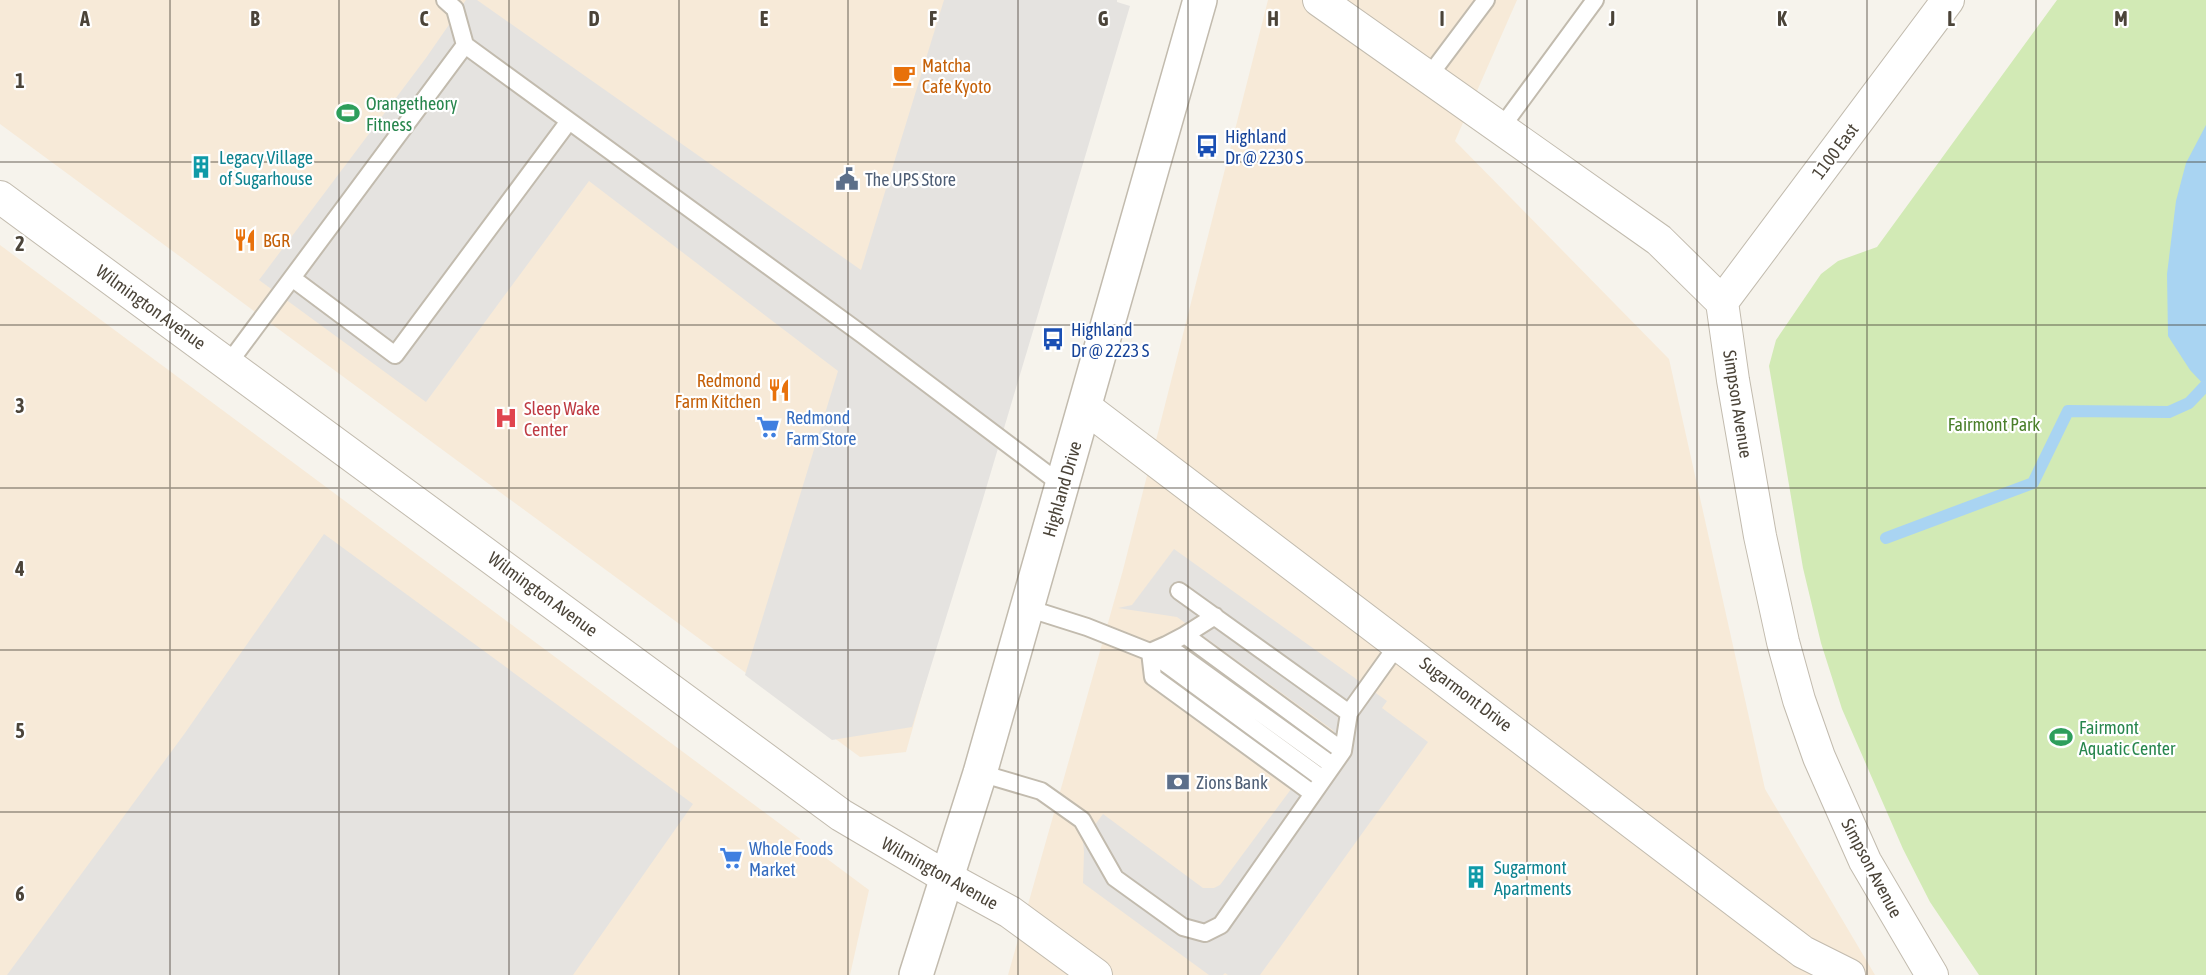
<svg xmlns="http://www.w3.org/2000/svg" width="2206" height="975" font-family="'Asap Condensed',sans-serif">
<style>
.commercial{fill:#f7ead8}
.green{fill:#d2eab5}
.parking{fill:#e5e3e0}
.water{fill:#a9d4f2}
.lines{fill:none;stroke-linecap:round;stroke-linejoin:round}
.stream{stroke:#a9d4f2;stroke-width:12}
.service-casing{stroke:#c2bbae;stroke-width:20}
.minor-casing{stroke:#c2bbae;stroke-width:34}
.tertiary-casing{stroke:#c2bbae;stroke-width:36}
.service{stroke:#fff;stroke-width:16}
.minor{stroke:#fff;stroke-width:32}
.tertiary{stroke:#fff;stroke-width:33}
.grid{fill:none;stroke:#4b4439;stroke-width:1.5;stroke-opacity:0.55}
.labels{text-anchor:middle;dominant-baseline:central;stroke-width:4.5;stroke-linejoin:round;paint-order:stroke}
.food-label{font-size:18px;fill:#c56008;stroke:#fff;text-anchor:start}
.leisure-label{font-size:18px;fill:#27864d;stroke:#fff;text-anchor:start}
.transit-label{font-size:18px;fill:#164399;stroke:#fff;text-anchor:start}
.street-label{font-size:18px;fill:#4b4439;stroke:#fff}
.culture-label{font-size:18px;fill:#0d838f;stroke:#fff;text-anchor:start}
.service-label{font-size:18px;fill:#4e5e75;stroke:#fff;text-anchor:start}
.health-label{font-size:18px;fill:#be3a42;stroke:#fff;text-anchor:start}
.shop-label{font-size:18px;fill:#366cbe;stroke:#fff;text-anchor:start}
.park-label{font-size:18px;fill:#4a7f2a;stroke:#fff}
.grid-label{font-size:20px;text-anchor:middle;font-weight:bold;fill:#4b4439;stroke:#fff;stroke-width:4.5;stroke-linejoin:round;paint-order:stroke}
</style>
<rect width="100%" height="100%" fill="#f6f3ec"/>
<!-- commercial -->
<path class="commercial" d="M0 0H1117L906 752 860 757 0 124Z
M1268 0H1517L1455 141 1669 359 1765 789 1875 975H1008L1123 570Z
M0 245 869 890 850 975H0Z"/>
<!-- green -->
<path class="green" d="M2057 0H2206V975H1979L1930 902 1903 849 1842 709 1821 643 1803 568 1769 366 1776 340 1821 274 1838 261 1877 247Z"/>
<!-- parking -->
<path class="parking" d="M466 0H477L861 270 944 0H1117V2L1130 6 982 502 912 727 832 740 745 675 838 371 589 181 426 402 259 280 426 58Z
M324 534 693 804 573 975H7L185 733Z
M1174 549 1387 701 1382 708 1428 742 1260 975H1228L1225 973 1223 975H1209L1083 883 1084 852 1083 841 1103 814 1203 888H1214L1220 885 1334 731 1177 617 1118 608 1132 605Z"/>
<!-- water -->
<path class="water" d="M2206 125V387L2190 370 2168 336 2167 274 2176 201 2186 163Z"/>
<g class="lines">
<!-- stream -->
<path class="stream" d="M1886 538 2033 483 2068 411 2169 412 2189 403 2205 386"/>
<!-- service casing -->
<g class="service-casing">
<path id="service" d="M445 0 455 9 465 45
M1429 76 1486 0
M1501 128 1595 0
M292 278 395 355 569 121
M228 364 465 45 863 335 1062 485
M1179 591 1349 713
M1027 608 1087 627 1150 652 1323 779
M1185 635 1215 616
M1166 645 1185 635 1343 751
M1150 652 1153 677 1312 793
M1150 652 1166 645 1332 765
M980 773 1041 791 1082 820 1115 878 1183 927 1205 933 1221 925 1343 751 1349 713 1399 643"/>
</g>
<!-- minor casing -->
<g class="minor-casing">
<path id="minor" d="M1319 0 1659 240 1722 302 1733 380 1760 536 1783 642 1799 700 1819 757 1865 861 1932 975
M0 197 841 815 946 877 1010 912 1096 975
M1722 302 1948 0
M1085 407 1803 952 1849 975"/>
</g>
<!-- tertiary casing -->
<g class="tertiary-casing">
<path id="tertiary" d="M916 975 980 773 1200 0"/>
</g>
<!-- service -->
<use href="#service" class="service"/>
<!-- minor -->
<use href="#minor" class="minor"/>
<!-- tertiary -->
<use href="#tertiary" class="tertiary"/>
</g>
<!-- grid -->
<path class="grid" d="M170 0V975M339 0V975M509 0V975M679 0V975M848 0V975M1018 0V975M1188 0V975M1358 0V975M1527 0V975M1697 0V975M1867 0V975M2036 0V975M0 162H2206M0 325H2206M0 488H2206M0 650H2206M0 812H2206"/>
<!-- icons -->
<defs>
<g id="cafe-bare" transform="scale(1.8)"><path d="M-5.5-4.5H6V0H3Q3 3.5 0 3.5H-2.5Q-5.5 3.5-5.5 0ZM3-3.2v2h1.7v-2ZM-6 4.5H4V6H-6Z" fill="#e8710a" stroke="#fff" stroke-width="2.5" paint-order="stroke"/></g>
<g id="stadium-bare" transform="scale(1.8)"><path d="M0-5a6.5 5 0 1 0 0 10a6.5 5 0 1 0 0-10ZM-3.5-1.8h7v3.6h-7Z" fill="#2e9e5b" stroke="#fff" stroke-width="2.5" paint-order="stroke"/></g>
<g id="bus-bare" transform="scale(1.8)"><path d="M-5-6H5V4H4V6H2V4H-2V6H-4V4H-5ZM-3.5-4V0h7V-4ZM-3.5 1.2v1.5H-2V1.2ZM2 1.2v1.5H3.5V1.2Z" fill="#1a4fb4" stroke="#fff" stroke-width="2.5" paint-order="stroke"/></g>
<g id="building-bare" transform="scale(1.8)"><path d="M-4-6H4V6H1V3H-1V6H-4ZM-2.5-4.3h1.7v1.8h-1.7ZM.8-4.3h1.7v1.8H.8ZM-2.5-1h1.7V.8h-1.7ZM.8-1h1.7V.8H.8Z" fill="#0f9aa8" stroke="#fff" stroke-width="2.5" paint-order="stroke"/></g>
<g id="civic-bare" transform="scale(1.8)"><path d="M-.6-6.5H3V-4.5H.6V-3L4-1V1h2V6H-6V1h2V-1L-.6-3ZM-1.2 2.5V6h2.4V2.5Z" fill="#5c6f8a" stroke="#fff" stroke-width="2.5" paint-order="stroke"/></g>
<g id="restaurant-bare" transform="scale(1.8)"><path d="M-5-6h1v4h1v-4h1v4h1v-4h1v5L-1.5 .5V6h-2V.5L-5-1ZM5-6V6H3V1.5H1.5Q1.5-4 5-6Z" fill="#e8710a" stroke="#fff" stroke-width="2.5" paint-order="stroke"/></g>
<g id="hospital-bare" transform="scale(1.8)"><path d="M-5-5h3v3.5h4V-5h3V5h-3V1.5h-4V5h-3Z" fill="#e0444e" stroke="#fff" stroke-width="2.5" paint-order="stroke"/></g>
<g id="supermarket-bare" transform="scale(1.8)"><path d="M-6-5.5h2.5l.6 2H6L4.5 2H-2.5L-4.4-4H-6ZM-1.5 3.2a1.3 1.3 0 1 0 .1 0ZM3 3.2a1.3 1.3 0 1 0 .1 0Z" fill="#3f7fe0" stroke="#fff" stroke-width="2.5" paint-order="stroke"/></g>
<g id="bank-bare" transform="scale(1.8)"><path d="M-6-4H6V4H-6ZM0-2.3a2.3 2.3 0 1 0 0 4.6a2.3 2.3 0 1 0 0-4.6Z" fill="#5c6f8a" stroke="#fff" stroke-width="2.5" paint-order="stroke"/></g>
</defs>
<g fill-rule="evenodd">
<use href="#cafe-bare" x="904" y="75"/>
<use href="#stadium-bare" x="348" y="113"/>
<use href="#bus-bare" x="1207" y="146"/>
<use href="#building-bare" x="201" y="167"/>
<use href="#civic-bare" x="847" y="179"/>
<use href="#restaurant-bare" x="245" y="240"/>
<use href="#bus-bare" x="1053" y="339"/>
<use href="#restaurant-bare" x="779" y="390"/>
<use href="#hospital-bare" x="506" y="418"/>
<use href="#supermarket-bare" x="768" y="427"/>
<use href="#stadium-bare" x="2061" y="737"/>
<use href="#bank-bare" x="1178" y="782"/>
<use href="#supermarket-bare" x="731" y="858"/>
<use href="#building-bare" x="1476" y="877"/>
</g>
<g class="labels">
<!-- food labels -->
<g class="food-label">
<text x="922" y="65">Matcha<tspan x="922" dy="21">Cafe Kyoto</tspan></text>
<text x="263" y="240">BGR</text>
<text x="761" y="380" text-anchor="end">Redmond<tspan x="761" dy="21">Farm Kitchen</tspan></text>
</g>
<!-- leisure labels -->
<g class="leisure-label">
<text x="366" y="103">Orangetheory<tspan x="366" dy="21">Fitness</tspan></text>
<text x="2079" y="727">Fairmont<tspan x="2079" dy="21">Aquatic Center</tspan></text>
</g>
<!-- transit labels -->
<g class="transit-label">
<text x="1225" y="136">Highland<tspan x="1225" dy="21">Dr @ 2230 S</tspan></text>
<text x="1071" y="329">Highland<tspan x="1071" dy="21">Dr @ 2223 S</tspan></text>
</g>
<!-- street labels -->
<g class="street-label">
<text transform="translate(1835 151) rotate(-53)">1100 East</text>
<text transform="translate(151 307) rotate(36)">Wilmington Avenue</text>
<text transform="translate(1738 404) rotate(81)">Simpson Avenue</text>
<text transform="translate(1062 489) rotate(-74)">Highland Drive</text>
<text transform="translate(543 594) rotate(36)">Wilmington Avenue</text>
<text transform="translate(1466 694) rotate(37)">Sugarmont Drive</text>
<text transform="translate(1872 868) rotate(62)">Simpson Avenue</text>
<text transform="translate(940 873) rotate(29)">Wilmington Avenue</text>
</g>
<!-- culture labels -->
<g class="culture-label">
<text x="219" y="157">Legacy Village<tspan x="219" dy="21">of Sugarhouse</tspan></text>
<text x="1494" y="867">Sugarmont<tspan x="1494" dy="21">Apartments</tspan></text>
</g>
<!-- service labels -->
<g class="service-label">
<text x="865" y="179">The UPS Store</text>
<text x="1196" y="782">Zions Bank</text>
</g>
<!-- health labels -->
<g class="health-label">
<text x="524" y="408">Sleep Wake<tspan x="524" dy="21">Center</tspan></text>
</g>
<!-- shop labels -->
<g class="shop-label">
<text x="786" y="417">Redmond<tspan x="786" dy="21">Farm Store</tspan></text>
<text x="749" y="848">Whole Foods<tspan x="749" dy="21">Market</tspan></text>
</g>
<!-- park labels -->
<g class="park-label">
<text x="1994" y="424">Fairmont Park</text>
</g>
</g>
<g class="grid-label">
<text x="85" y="26">A</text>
<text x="255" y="26">B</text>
<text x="424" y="26">C</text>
<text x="594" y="26">D</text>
<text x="764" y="26">E</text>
<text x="933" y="26">F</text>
<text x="1103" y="26">G</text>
<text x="1273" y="26">H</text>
<text x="1442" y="26">I</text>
<text x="1612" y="26">J</text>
<text x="1782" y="26">K</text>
<text x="1951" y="26">L</text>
<text x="2121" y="26">M</text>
<text x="20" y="88">1</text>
<text x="20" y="251">2</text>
<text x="20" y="413">3</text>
<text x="20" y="576">4</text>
<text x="20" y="738">5</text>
<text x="20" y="901">6</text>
</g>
</svg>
